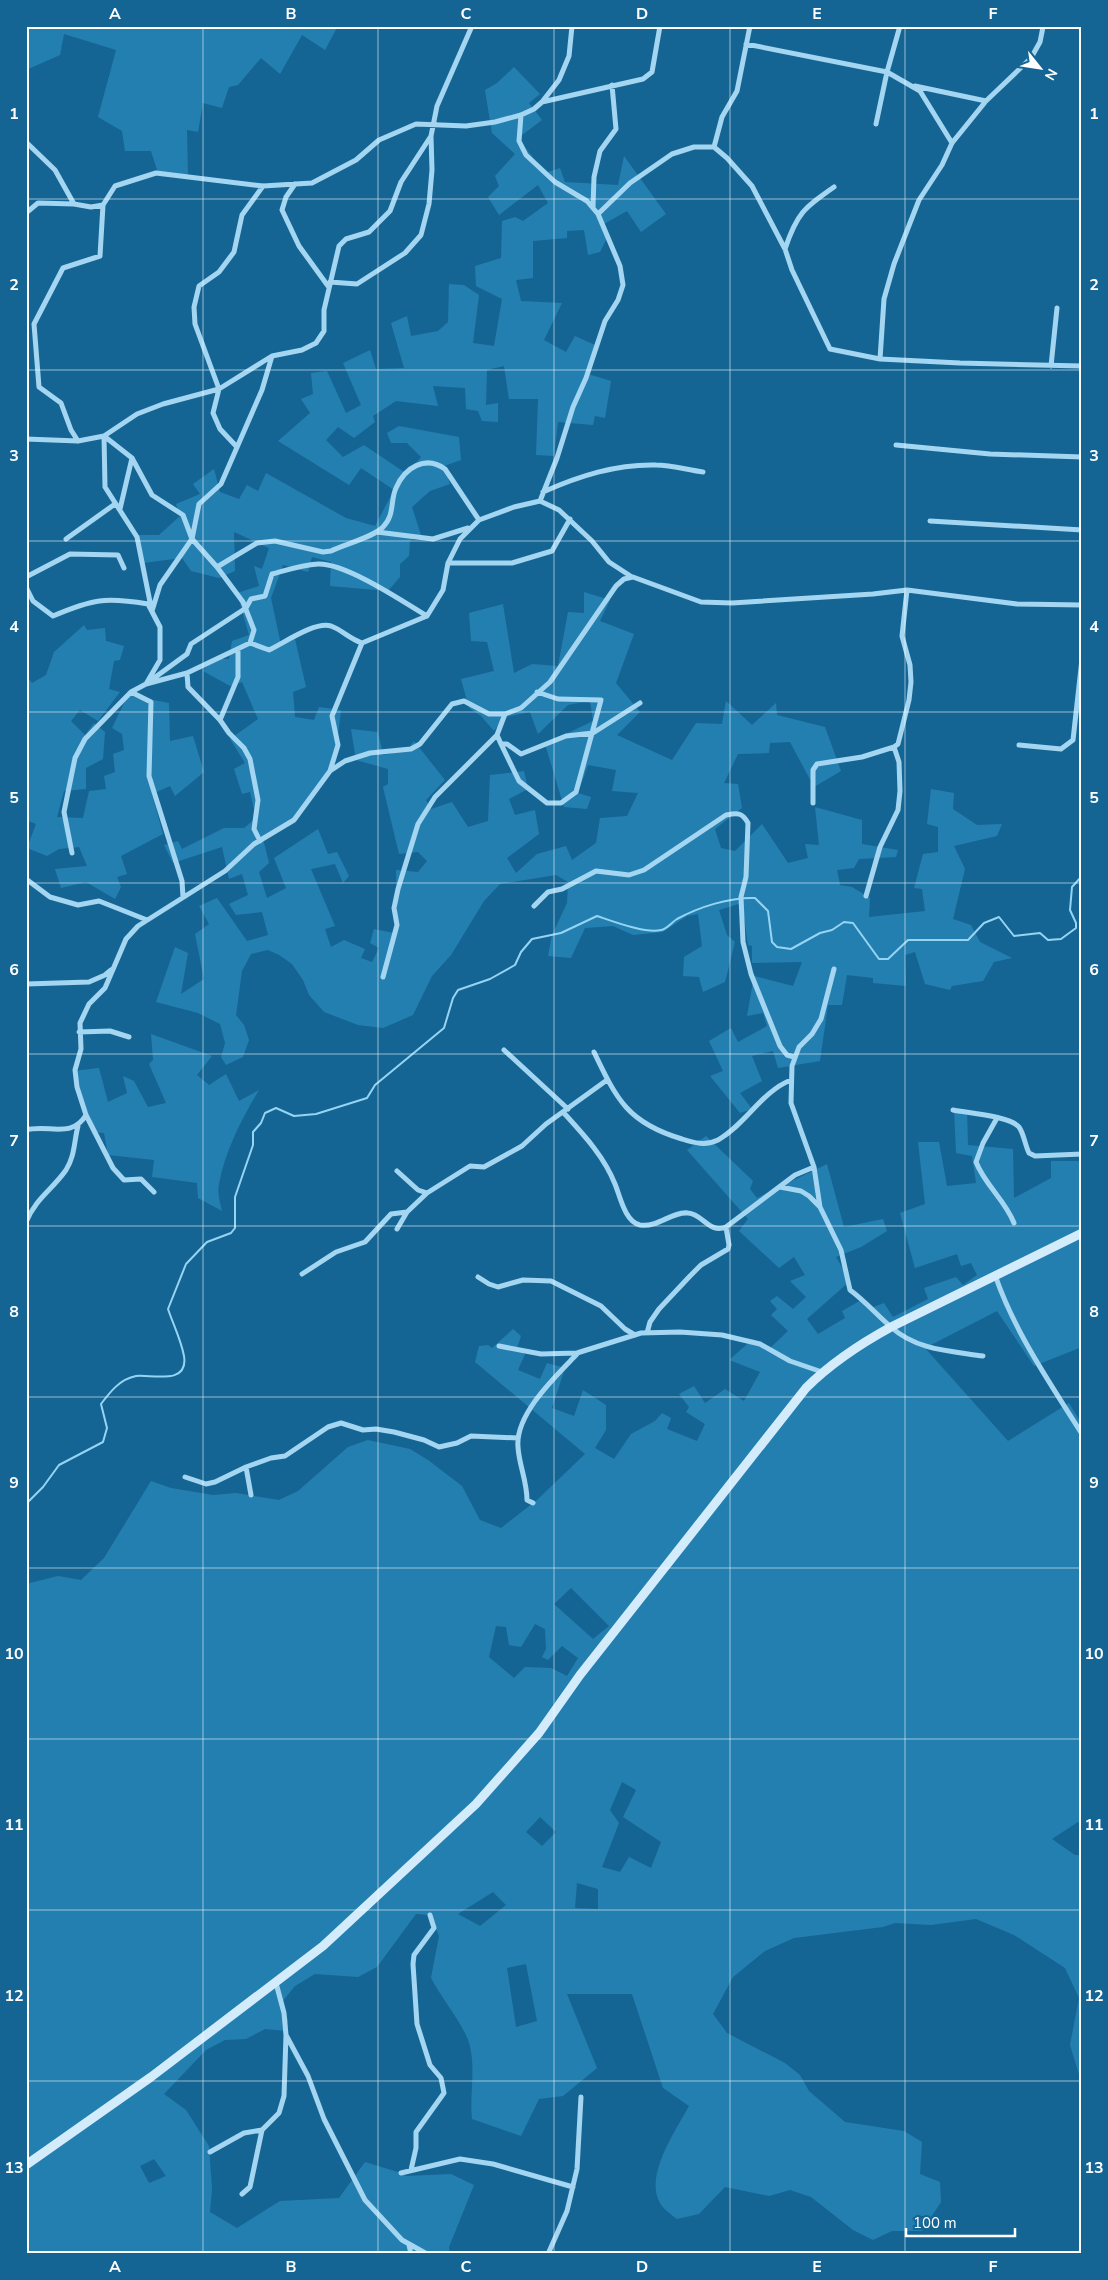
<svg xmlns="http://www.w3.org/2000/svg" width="1108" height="2280" font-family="'Nunito Sans',sans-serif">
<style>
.green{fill:#247fb1;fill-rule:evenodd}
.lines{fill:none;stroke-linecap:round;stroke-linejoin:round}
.stream{stroke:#96d4f4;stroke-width:2}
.street{stroke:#a4d6f1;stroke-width:5}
.secondary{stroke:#d3ecfc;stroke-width:9}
.grid{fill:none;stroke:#fff;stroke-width:1;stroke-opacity:0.55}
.neatline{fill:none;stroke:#fff;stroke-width:2}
.grid-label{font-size:16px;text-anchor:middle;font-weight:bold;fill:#fff}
</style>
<rect width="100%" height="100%" fill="#156594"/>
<!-- green -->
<path class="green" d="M26 26H338L325 50 302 35 280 74 261 58 238 85 229 87 222 108 203 103 198 132 187 130 188 178 159 176 151 151H125L122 131 98 117 116 50 64 34 60 55 26 70Z
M514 67 540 94 529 103 542 120 518 138 545 173 560 168 565 182 618 185 624 156 666 214 641 232 627 211 602 225 608 236 600 252 588 255 584 230 567 231V238L533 241V278L516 280 521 301 562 303 544 340 566 352 575 336 595 345 588 374 611 381 605 418 595 416 593 425 558 422 554 456 536 455 538 399H509L504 366 487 370 486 405 498 403V422L482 421 478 411 466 409 465 388 433 386 438 406 396 401 373 416 375 422 354 438 338 427 326 440 343 457 364 445 407 474 421 457 407 443H391L387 433 399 426 459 437 461 460 444 466 450 484 430 491 412 507 421 535 410 541 409 556 400 564V577L388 591 330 586 331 562 312 557 308 572 283 565 271 598 281 645 295 639 306 687 293 692 295 717 314 720 319 707 341 710 335 760 297 820 263 839 269 863 259 872 267 898 286 888 274 858 318 829 328 854 337 852 349 876 343 883 335 864 311 869 335 926 325 929 331 947 344 940 365 949 361 958 372 962 379 948 370 943 374 929 394 933 397 913 396 870 418 872 427 861 418 852 399 854 383 787 388 784V769L356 760 351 729 378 732 383 755 407 750 414 741 445 780 426 800 431 809 452 802 468 827 488 821 490 775 524 771 528 789 509 799 515 815 535 810 539 834 507 858 516 873 537 854 566 846 572 860 596 843 600 818 627 816 638 793 612 791 616 770 588 765 578 793 591 797 587 809 564 807 545 744 593 721 590 701 568 705 538 734 530 712 505 717 494 731 481 716 469 708 461 679 494 671 487 642 471 641 469 613 503 604 514 673 532 664 558 666 568 612 584 613V592L610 600 600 621 634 634 616 683 640 712 617 735 672 760 696 723 722 724 726 701 752 725 776 703 777 715 825 727 841 771 814 787 790 742 770 743 769 753 738 754 724 783 738 784 742 808 715 829 721 848 735 851 762 824 788 863 808 858 805 844 819 845 815 807 862 820V844L898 850 896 857 859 859 854 868 837 870 840 885 852 887 870 898 869 917 925 911 922 889 914 888 923 854 938 852V827L927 824 931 789 954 793 953 809 977 825 1002 824 997 836 954 846 965 869 953 919 971 925 980 942 1012 958 994 962 983 981 952 986 950 990 925 984 915 952 905 955 906 986 873 983V978L847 975 842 1005H828L820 1061 778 1068 773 1051 752 1056 762 1081 740 1093 752 1109 740 1113 710 1076 723 1071 709 1041 731 1028 738 1042 767 1026 763 1013 747 1016 754 976 793 986 802 962 752 963V946L748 945 742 903 719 910 727 935 735 942 725 982 703 992 699 977 683 976 684 957 702 946 698 914 687 916 663 932 633 935 613 926 585 928 571 958 548 956 552 935 567 903 568 882 556 875 500 884 484 901 451 955 432 976 413 1015 383 1028 358 1025 324 1012 309 995 303 980 292 964 279 955 268 950 251 954 242 971 236 1015 244 1025 249 1040 243 1057 226 1065 221 1057 225 1043 220 1024 198 1013 156 1002 175 947 188 953 181 994 204 979 195 934 209 924 199 906 217 898 247 941 268 935 262 912 236 915 229 904 248 895 242 874 229 879 222 847 173 863 164 845 178 841 182 849 224 828H244L256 818 250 792 242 794 234 769 245 763 230 739 258 719 242 682 230 686 203 671 210 659H229L232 641 249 635 237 593 259 586 254 566 262 569 269 548 234 532 235 571 219 578 191 571 182 558 143 563 138 535H159L180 516 176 504 200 494 193 484 214 469 220 492 239 499 247 485 258 491 266 473 346 518 375 526 394 490 361 468 349 485 278 441 310 413 301 399 313 394 311 373 327 371 346 413 361 405 343 363 370 350 376 369 404 368 391 323 407 316 411 336 438 331 448 322 449 284 464 285 479 295 473 343 494 346 502 299 476 286 475 266 501 258 502 221 515 217 523 221 548 203 538 185 499 215 488 197 499 186 495 176 515 154 492 133 485 90 497 83Z
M84 625 87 630 105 628 106 641 124 646 120 660 114 661 109 689 120 692 98 721 80 710 71 721 85 735 94 723 105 732 103 759 86 768V789L64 791 57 817 83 818 89 791 106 789 104 776 115 772 113 754 124 750 122 734 112 728 128 695 169 703 170 741 193 736 204 772 175 796 170 786 152 794 163 834 121 856 127 874 117 877 121 887 115 899 86 882 61 888 55 869 87 866 79 847 59 849 47 856 27 848 36 824 26 820V676L32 683 46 675 54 652Z
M151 1034 212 1056 197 1075 209 1085 226 1074 239 1101 259 1090C242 1118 225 1151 219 1184 217 1192 220 1203 222 1211L198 1198 197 1183 152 1177 154 1160 108 1155 104 1133 92 1132 73 1071 99 1068 108 1102 127 1093 123 1076 134 1081 148 1107 166 1103 149 1064 153 1060Z
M954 1108 967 1110 968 1145 1013 1149 1014 1198 1051 1178V1161H1082V1347L1034 1366 997 1311 925 1348 1008 1441 1069 1403 1082 1424V1824L1078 1822 1052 1839 1075 1855H1082V2084L1070 2045 1079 1998 1065 1968 1014 1935 976 1919 931 1925 895 1923 883 1927 794 1938 765 1951 733 1977 713 2014 727 2033 785 2063 800 2075 809 2091 845 2122 904 2131 922 2142 920 2174 940 2182 941 2202 922 2231H892L873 2240 853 2230 811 2197 790 2190 769 2196 725 2187 699 2214 677 2219C672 2215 663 2209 660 2203 644 2176 676 2130 689 2106L663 2088 632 1994H567L597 2068 563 2096 539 2099 521 2136 472 2119C469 2093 478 2060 466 2035 456 2015 441 1997 431 1978L439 1936 430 1915 416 1914 377 1967 358 1977 315 1974 295 1986 282 2002 288 2020 287 2031 265 2029 246 2039 225 2040 206 2050 164 2094 186 2110 209 2146 212 2189 210 2212 237 2228 280 2201 339 2198 365 2162 401 2173 406 2176 451 2174 474 2185 449 2247 450 2254H26V1584L58 1576 81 1580 104 1558 151 1481 171 1488 213 1495 236 1493 279 1500 298 1491 348 1447 368 1440 410 1449 428 1460 462 1486 480 1520 501 1528 537 1500 585 1454 475 1362 479 1346 488 1345 492 1348 513 1329 521 1336 517 1348 525 1354 518 1370 540 1379 547 1363 565 1368 552 1408 574 1416 583 1390 606 1405V1430L595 1448 614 1459 631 1434 655 1421 662 1413 671 1418 667 1429 697 1441 705 1424 686 1412 689 1407 679 1394 694 1386 705 1403 725 1389 744 1401 760 1372 729 1360 753 1339 769 1349 788 1331 771 1315 777 1309 770 1301 777 1296 793 1309 806 1297 790 1281 805 1275 794 1257 779 1268 739 1231 748 1219 687 1150 706 1136 753 1181 750 1189 757 1198 827 1164 844 1227 883 1219 887 1231 861 1247 836 1257 850 1281 807 1319 818 1334 845 1318 842 1311 863 1299 868 1309 884 1303 893 1317 928 1299 924 1288 956 1277 963 1285 977 1275 971 1263 961 1266 957 1254 915 1268 900 1213 925 1204 918 1142H939L947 1186 976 1183 972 1156 956 1153ZM571 1588 609 1626 593 1639 554 1604ZM535 1624 545 1629 546 1649 542 1657 548 1660 562 1646 578 1658 567 1676 551 1668 525 1667 514 1678 489 1657 496 1626 506 1627 509 1645 521 1647ZM622 1782 636 1790 623 1817 661 1842 651 1868 629 1857 620 1872 602 1867 619 1823 610 1810ZM540 1817 556 1832 542 1846 526 1832ZM577 1883 598 1889V1909L575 1908ZM493 1892 506 1905 480 1926 458 1914ZM526 1964 537 2021 516 2027 507 1968ZM154 2159 166 2176 149 2183 140 2166Z"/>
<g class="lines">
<!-- stream -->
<path class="stream" d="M26 1504 43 1487 59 1465 103 1442 107 1428 101 1404C110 1392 120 1379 136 1376 150 1374 189 1386 184 1356 181 1340 173 1324 168 1309L186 1264 207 1242 231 1233 235 1228V1197L253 1145V1132L261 1123 265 1113 276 1108 294 1116 316 1114 367 1098 375 1085 444 1028 453 998 458 990 490 979 515 965 521 952 532 939 561 933 597 916C612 921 646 934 661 930 667 929 672 922 677 919 699 907 730 897 755 898L768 911 772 942 777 947 791 949 820 933 832 930 844 922 853 923 879 959H888L908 940H968L984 923 999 917 1014 936 1040 933 1048 940 1061 939 1076 928V923L1070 910 1072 887 1082 876
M264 2254 269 2252 272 2254"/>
<!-- street -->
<path class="street" d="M900 26 887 72 920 91 952 143
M746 44 887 72 876 124
M915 86 986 101
M542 102 643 79 652 72 660 26
M521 115 519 141 526 155 555 182 587 201 598 214 620 266 623 285 618 300 605 321 586 378 573 407 557 458 540 501
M26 142 55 170 74 204
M714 147 722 117 737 91 750 26
M295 184 286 197 282 210 299 246 328 286
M593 207 594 177 600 151 616 129 612 85
M26 213 38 203 74 204 91 207 103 205
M598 214 630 183 672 154 694 147H714L727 158 752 186 785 249 792 270 830 349 880 359 960 363 1082 366
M785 249C797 213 804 208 834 187
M330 282 357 284 405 253 421 235 429 204 432 170 431 136
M880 359 884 299 894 264 919 200 942 165 952 143 986 101 1031 58 1040 42 1043 27
M1051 366 1057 308
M104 436 132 458 152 495 183 515 192 539 217 567 243 602 254 630 250 643
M104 436 105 487 137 537 151 607
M26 439 78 441 104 436 137 414 163 404 219 389 272 356 302 350 316 343 324 331V310L339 246 346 239 369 232 390 211 401 182 431 136 437 106 472 26
M78 441 71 430 61 403 39 387 34 324 63 268 100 256 103 205 115 186 156 173 263 186 312 183 356 160 379 140 416 124 466 126 495 122 521 115 534 109 542 102 559 80 569 56 572 26
M896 445 990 454 1082 457
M236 446 220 429 213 413 219 389 195 324 194 307 199 286 219 272 234 252 242 215 263 186
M543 492C579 476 616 464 656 465 671 465 688 470 703 472
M120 509 132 458
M930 521 1082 530
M377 532 433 539 468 528
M66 539 115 504
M448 563H512L552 551 570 519
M217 567 257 543 275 541 323 552 331 551C345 544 374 537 383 527 395 515 390 501 396 488 405 467 426 455 445 469L479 520
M26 577 70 554 118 555 124 568
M26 587 33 601 53 616C93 599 105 597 148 604L160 627V660L146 684 131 692 151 702 149 776 182 881 183 897
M152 611 160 585 192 539 199 504 221 484 262 390 272 356
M187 673 188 687 220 720 229 733 244 748 250 759 258 800 254 829 260 841
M150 681 187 654 191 644 246 608 251 599 265 596 272 574C287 570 302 565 318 564 346 563 402 601 427 616
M146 684 187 673 250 643 269 650C284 643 315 621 331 626 342 630 350 639 362 643L427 616 443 590 448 563 460 539 479 520 514 507 540 501 559 510 592 541 609 562 632 577
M220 720 238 677V649
M497 735 501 744H507L521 754 566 736 593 733 640 703
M501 744 519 781 547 803H561L576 792 601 700 558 699 537 692
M1019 745 1061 749 1073 740 1082 659
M330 771 338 745 332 716 362 643
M813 803V770L817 764 862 757 894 747 898 744 909 700 911 682 910 665 902 636 907 590
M72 853 64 812 75 758 85 739 131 692
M26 879 50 897 78 905 99 901 147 920
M866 896 880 847 898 810 900 791 899 762 894 747
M534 906 548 892 562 889 596 871 629 875 644 870 726 815C737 813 742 812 748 823L746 877 741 897 743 942 751 974 780 1046 787 1055 794 1057
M383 977 397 925 394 908 398 889 418 824 435 797 497 735 505 714
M26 984 89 982 105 975 111 970
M79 1032 110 1031 129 1037
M504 1050 568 1109
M594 1052C617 1100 628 1123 682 1139 694 1143 706 1146 718 1140 746 1124 761 1092 791 1080
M953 1110C967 1113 1010 1116 1019 1127 1024 1134 1025 1145 1029 1153L1035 1156 1082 1154
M563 1112C583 1134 604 1156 615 1184 620 1196 625 1222 640 1225 658 1228 672 1211 688 1213 703 1214 709 1234 726 1227
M997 1118 983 1143 976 1162C985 1185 1005 1200 1014 1223
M26 1130C48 1124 72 1139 86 1115
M397 1171 418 1190 427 1193 470 1166 484 1167 522 1146 546 1124 607 1080
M780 1187 801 1191 809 1196 820 1207 841 1250 850 1290C865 1301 877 1315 891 1327 916 1350 950 1351 983 1356
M154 1192 141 1179 124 1180 113 1168 86 1115 77 1087 75 1070 81 1049 80 1023 89 1004 105 988 126 939 138 926 225 871 254 844 294 820 330 771 345 761 370 753 411 749 420 744 452 704 464 701 489 714H505L521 708 550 682 616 586 624 579 633 577 701 602 732 603 873 594 907 590 1017 604 1082 605
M820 1207 814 1167 791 1103 792 1066 799 1047 812 1034 821 1019 834 969
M26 1222C36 1198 52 1190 66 1170 75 1156 74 1141 78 1126
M397 1229 407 1212
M302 1274 336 1252 365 1242 391 1214 407 1212 427 1193
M995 1275C1015 1333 1050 1383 1082 1434
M478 1277 489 1284 498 1287 523 1280 551 1281 601 1306 625 1329 635 1335
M647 1333 650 1322 659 1309 690 1276 701 1265 728 1249 729 1245 726 1227 795 1175 814 1167
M499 1346 541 1354 577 1353 641 1333 680 1332 722 1335 760 1344 790 1361 822 1372
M185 1477 206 1484 215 1482 246 1467
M251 1495 246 1467 271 1458 285 1456 328 1427 341 1423 363 1430 376 1429 394 1432 424 1440 439 1447 457 1443 471 1436 518 1438
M533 1503 527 1500C527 1481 519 1465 518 1447 515 1414 556 1376 577 1354
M276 1983 284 2013 286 2035 308 2076 324 2119 365 2200 402 2240 427 2254
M210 2152 244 2133 262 2130
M411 2170 416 2148V2132L444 2093 441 2078 430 2065 417 2024 413 1964 414 1955 434 1928 430 1915
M401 2173 460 2159 493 2164 573 2187
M242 2194 250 2187 262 2130 279 2113 284 2096 286 2035
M409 2245 411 2254
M548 2254 567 2211 577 2169 581 2097"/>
<!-- secondary -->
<path class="secondary" d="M26 2165 151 2077 323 1946 476 1804 539 1733 580 1675 806 1388C831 1363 860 1344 891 1327L1082 1233"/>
</g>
<!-- grid -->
<path class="grid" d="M203 26V2254M378 26V2254M554 26V2254M730 26V2254M905 26V2254M26 199H1082M26 370H1082M26 541H1082M26 712H1082M26 883H1082M26 1054H1082M26 1226H1082M26 1397H1082M26 1568H1082M26 1739H1082M26 1910H1082M26 2081H1082"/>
<!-- border -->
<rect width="1108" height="2280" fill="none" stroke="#156594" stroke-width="55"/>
<!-- north arrow -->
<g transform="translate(1040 68) rotate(120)" stroke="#156594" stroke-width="4" paint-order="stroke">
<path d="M0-4L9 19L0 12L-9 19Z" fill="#ffffff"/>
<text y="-8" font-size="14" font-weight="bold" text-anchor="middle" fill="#ffffff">N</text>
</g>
<!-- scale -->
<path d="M906 2228v8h109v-8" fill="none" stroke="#ffffff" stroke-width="2.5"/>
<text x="913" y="2228" font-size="15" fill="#ffffff" stroke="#156594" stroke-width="4" paint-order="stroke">100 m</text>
<rect x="28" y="28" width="1052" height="2224" class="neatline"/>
<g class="grid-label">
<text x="115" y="19">A</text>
<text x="291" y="19">B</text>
<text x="466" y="19">C</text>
<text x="642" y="19">D</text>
<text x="817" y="19">E</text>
<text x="993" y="19">F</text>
<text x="14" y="119">1</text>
<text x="1094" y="119">1</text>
<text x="14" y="290">2</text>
<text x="1094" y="290">2</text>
<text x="14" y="461">3</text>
<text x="1094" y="461">3</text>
<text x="14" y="632">4</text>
<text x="1094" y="632">4</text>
<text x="14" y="803">5</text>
<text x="1094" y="803">5</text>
<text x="14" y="975">6</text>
<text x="1094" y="975">6</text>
<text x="14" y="1146">7</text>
<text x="1094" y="1146">7</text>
<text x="14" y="1317">8</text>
<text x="1094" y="1317">8</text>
<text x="14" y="1488">9</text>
<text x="1094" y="1488">9</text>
<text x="14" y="1659">10</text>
<text x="1094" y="1659">10</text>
<text x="14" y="1830">11</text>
<text x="1094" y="1830">11</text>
<text x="14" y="2001">12</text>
<text x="1094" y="2001">12</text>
<text x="14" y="2173">13</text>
<text x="1094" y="2173">13</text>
<text x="115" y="2272">A</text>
<text x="291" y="2272">B</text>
<text x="466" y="2272">C</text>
<text x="642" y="2272">D</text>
<text x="817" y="2272">E</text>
<text x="993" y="2272">F</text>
</g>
</svg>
